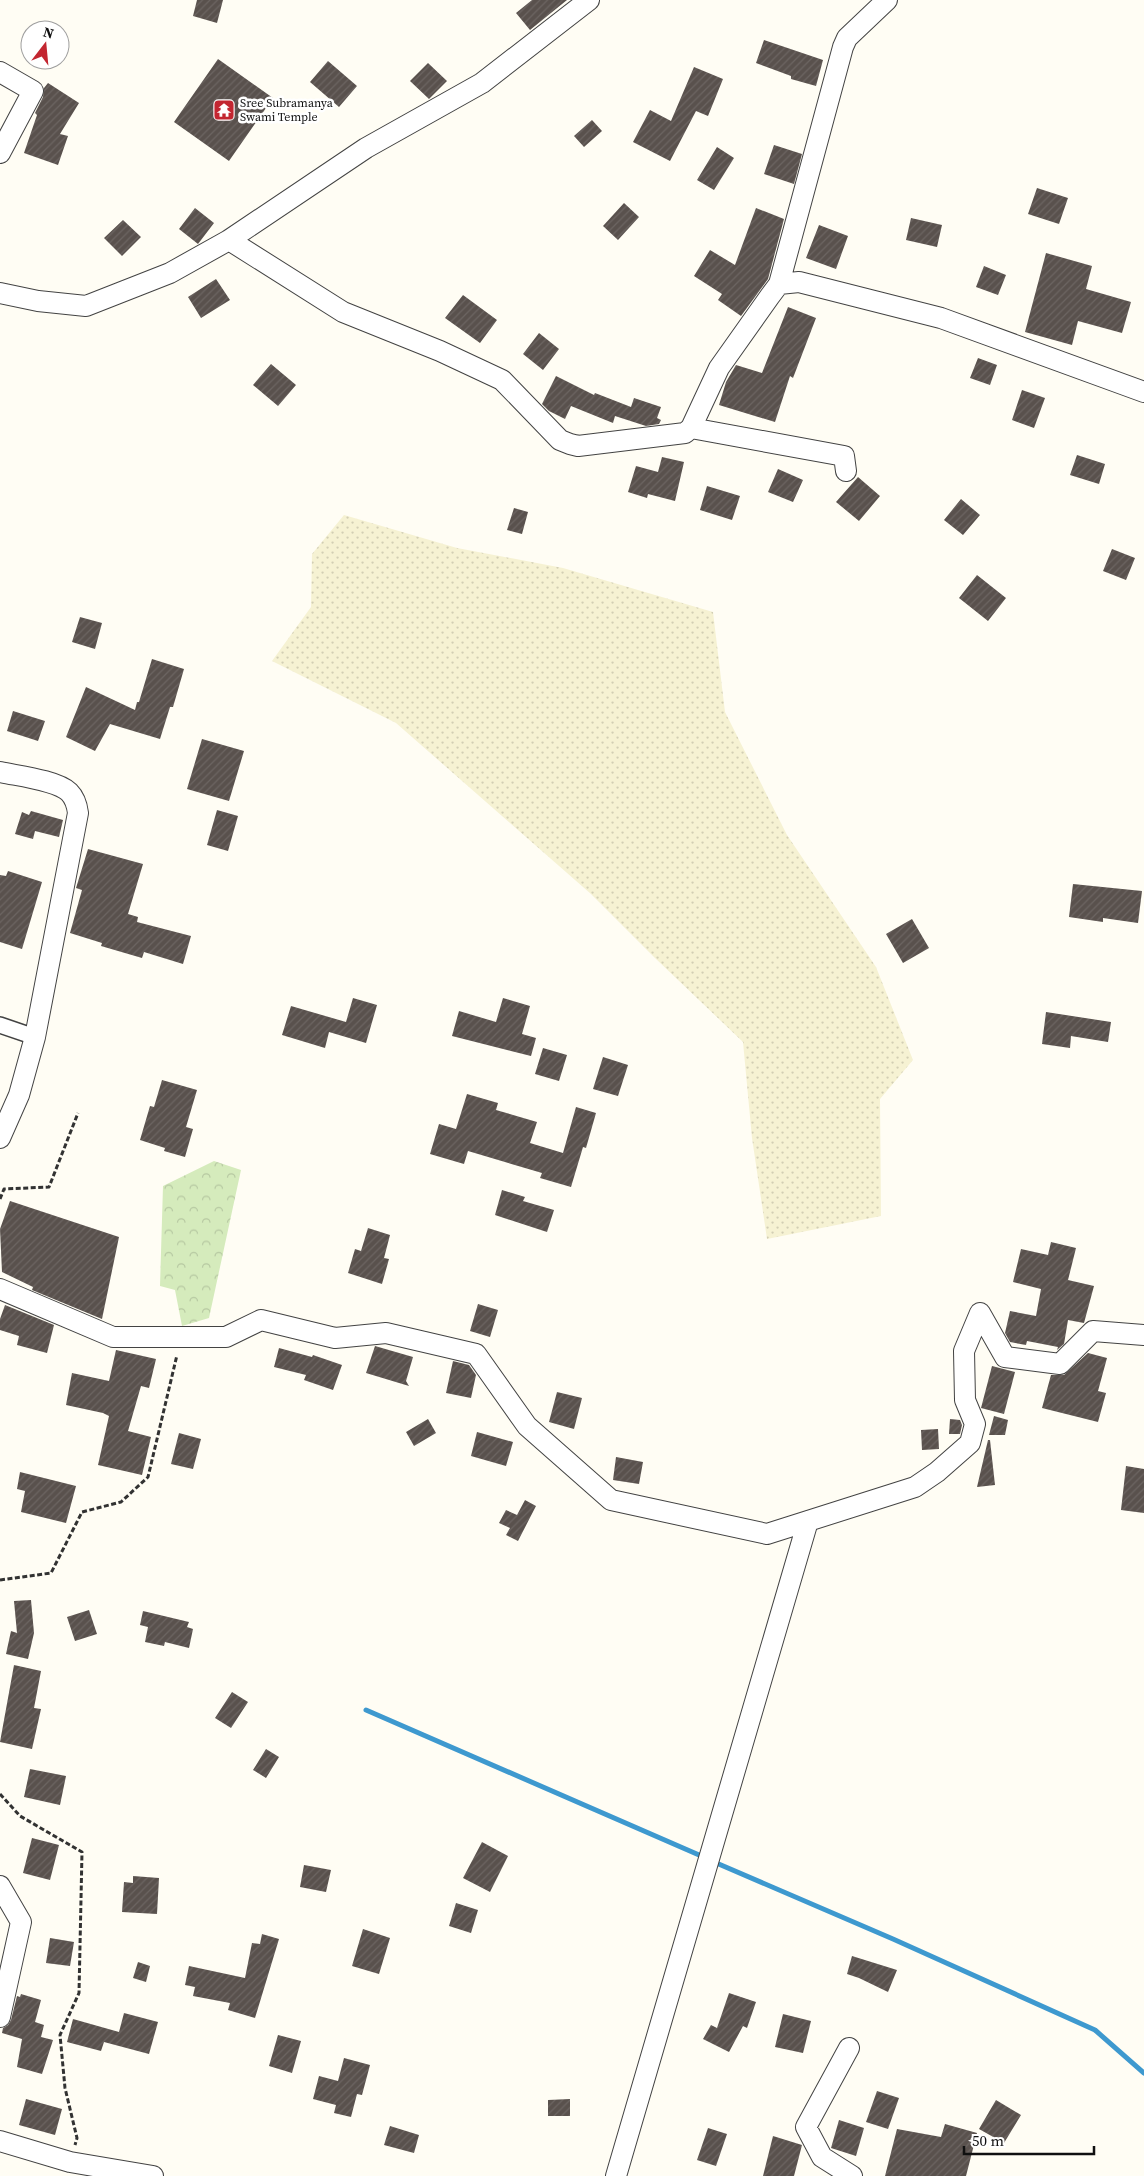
<svg xmlns="http://www.w3.org/2000/svg" width="1144" height="2176" font-family="'Source Serif 4',serif">
<style>
.farmland{fill:url(#farmland-dots)}
.park{fill:url(#park-crowns)}
.lines{fill:none;stroke-linecap:round;stroke-linejoin:round}
.stream{stroke:#3e99cf;stroke-width:5}
.building{fill:url(#building-hatch)}
.pedestrian-casing{stroke:#434343;stroke-width:18}
.minor-casing{stroke:#434343;stroke-width:22}
.path{stroke:#323232;stroke-width:3;stroke-dasharray:5 2.5;stroke-linecap:butt}
.pedestrian{stroke:#fff;stroke-width:15}
.minor{stroke:#fff;stroke-width:20}
.labels{text-anchor:middle;dominant-baseline:central;stroke-width:5;stroke-linejoin:round;paint-order:stroke}
.poi-label{font-size:12px;fill:#101010;stroke:#fff;text-anchor:start}
</style>
<defs>
<pattern id="farmland-dots" width="8" height="8" patternUnits="userSpaceOnUse" patternTransform="scale(1.25)"><rect width="8" height="8" fill="#f6f2d3"/><path d="M2 2h.1M6 6h.1" fill="none" stroke="#d2ceb4" stroke-width="1.8" stroke-linecap="round"/></pattern>
<pattern id="park-crowns" width="20" height="18" patternUnits="userSpaceOnUse" patternTransform="scale(1.25)"><rect width="20" height="18" fill="#d5ebbc"/><path d="M2 6a3 3 0 1 1 6 0M12 15a3 3 0 1 1 6 0" fill="none" stroke="#b6c8a1"/></pattern>
<pattern id="building-hatch" width="6" height="6" patternUnits="userSpaceOnUse" patternTransform="scale(1.25)"><rect width="6" height="6" fill="#59514d"/><path d="M-1 1l2-2M0 6l6-6M5 7l2-2" fill="none" stroke="#6c6562"/></pattern>
</defs>
<rect width="100%" height="100%" fill="#fffdf4"/>
<!-- farmland -->
<path class="farmland" d="M344 515 457 548 563 568 713 612 725 712 787 835 876 967 913 1060 880 1099 881 1216 767 1239 752 1138 743 1042 655 958 591 894 396 723 272 661 311 607 312 554Z"/>
<!-- park -->
<path class="park" d="M214 1161 241 1170 209 1318 182 1326 175 1290 160 1286 163 1186Z"/>
<g class="lines">
<!-- stream -->
<path class="stream" d="M366 1710 706 1858
M714 1862 893 1939 1095 2030 1144 2073"/>
</g>
<!-- building -->
<path class="building" d="M197 0H223L217 23 193 16Z
M532 0H567L530 30 516 13Z
M764 40 823 60 816 86 791 79V76L756 63Z
M218 59 273 98 229 161 174 122Z
M328 61 357 86 339 107 310 82Z
M428 63 447 81 429 99 410 81Z
M694 67 723 79 708 116 696 111 670 161 633 142 650 110 671 121Z
M48 83 79 103 60 134 68 136 58 165 24 153 37 115 35 113 43 97 44 88Z
M592 120 602 131 584 147 574 136Z
M774 145 802 154 794 184 764 174Z
M717 147 734 158 714 190 697 180Z
M1037 188 1068 198 1059 224 1028 214Z
M624 203 639 217 618 240 603 226Z
M195 208 214 223 198 244 179 229Z
M756 208 784 219 768 279 741 316 718 300 722 294 694 276 710 250 735 265Z
M911 218 942 225 937 247 906 240Z
M123 220 141 237 122 256 104 238Z
M819 225 848 236 836 269 806 258Z
M1046 253 1092 266 1086 289 1131 302 1122 333 1078 321 1072 345 1025 332Z
M984 266 1006 275 998 295 976 287Z
M216 279 230 300 201 318 188 297Z
M463 295 497 320 480 343 445 318Z
M788 307 816 318 793 378 790 376 775 422 719 405 726 382 736 365 762 373Z
M539 333 559 349 543 370 523 354Z
M978 358 997 365 990 385 970 378Z
M271 364 296 385 278 406 253 385Z
M556 376 594 395 595 393 631 407 634 398 661 407 657 418 661 420 659 424 646 426 615 416 613 423 571 406 565 419 549 411 542 404Z
M1022 390 1045 398 1034 428 1012 420Z
M1077 455 1105 464 1099 484 1070 475Z
M662 457 684 462 675 501 648 494 647 498 628 492 636 466 658 472Z
M778 469 803 480 793 502 768 492Z
M858 477 880 496 859 521 836 502Z
M707 486 740 496 732 520 700 510Z
M961 499 980 515 963 535 944 520Z
M514 508 528 512 522 534 507 530Z
M1112 549 1135 558 1126 580 1103 571Z
M977 575 1006 598 988 621 959 598Z
M80 617 102 623 95 649 72 642Z
M152 659 184 669 173 707H170L160 739 110 724 95 751 66 737 86 687 135 710 137 702H139Z
M13 711 45 721 38 741 7 731Z
M202 739 244 751 229 801 187 789Z
M217 810 238 816 228 851 207 845Z
M31 811 63 820 59 837 35 831 33 839 15 834 22 812 29 815Z
M88 849 143 864 128 914 138 917 137 922 191 936 183 964 144 952 142 958 101 946 102 943 70 933 82 890 76 888Z
M8 871 42 882 22 949 0 942V875L6 876Z
M1073 884 1142 891 1138 923 1103 918V922L1069 917Z
M912 919 929 948 903 963 886 934Z
M353 998 377 1005 366 1043 329 1032 325 1048 282 1035 291 1006 346 1022Z
M503 998 530 1006 522 1034 536 1038 531 1056 452 1036 459 1011 496 1022Z
M1046 1012 1111 1022 1108 1042 1071 1036 1070 1048 1042 1044Z
M543 1048 567 1055 559 1081 535 1074Z
M603 1057 628 1065 618 1096 593 1089Z
M162 1080 197 1090 186 1127 193 1129 185 1157 164 1151 165 1148 140 1140 150 1106 154 1107Z
M467 1094 498 1103 496 1110 537 1122 530 1143 563 1153 576 1107 596 1113 586 1148 583 1147 571 1187 540 1178 542 1173 468 1151 464 1164 430 1154 439 1124 456 1129Z
M502 1190 525 1197 523 1201 554 1210 547 1232 495 1215Z
M10 1201 119 1237 102 1319 32 1290 33 1287 2 1272 0 1229Z
M368 1228 390 1235 384 1258 389 1259 382 1284 348 1273 355 1249 361 1251Z
M1051 1242 1076 1248 1068 1280 1094 1286 1084 1323 1068 1320 1064 1344 1057 1350 1058 1347 1027 1341 1026 1345 1010 1342 1005 1333 1010 1311 1036 1316 1041 1289 1013 1282 1021 1249 1048 1255Z
M478 1304 498 1310 490 1337 470 1331Z
M5 1305 54 1325 47 1353 17 1345 19 1336 0 1330V1319Z
M375 1346 413 1357 406 1381 409 1386 366 1373Z
M279 1348 312 1357 313 1355 342 1365 333 1390 304 1380 306 1375 274 1367Z
M116 1350 156 1359 149 1388 141 1386 128 1431 151 1437 142 1475 98 1465 109 1416 103 1413 66 1405 72 1373 109 1381Z
M1088 1353 1107 1358 1098 1391 1106 1393 1098 1422 1042 1408 1051 1375H1064Z
M453 1361 469 1365 476 1375 471 1398 446 1393Z
M992 1366 1015 1372 1004 1414 981 1408Z
M557 1392 582 1398 574 1429 549 1422Z
M994 1416 1008 1420 1005 1435H989Z
M428 1419 436 1433 414 1446 406 1432Z
M950 1419 960 1420 962 1425 960 1434H949Z
M938 1429 939 1449 922 1450 921 1430Z
M477 1432 513 1442 506 1466 471 1456Z
M179 1433 201 1439 193 1469 171 1464Z
M988 1440H990L995 1485 977 1487Z
M616 1457 643 1462 639 1484 613 1480Z
M1126 1466 1144 1469V1513L1121 1510Z
M20 1472 76 1486 66 1523 21 1512 25 1491 17 1489Z
M525 1500 536 1506 518 1541 506 1535 510 1528 499 1523 506 1510 517 1515Z
M31 1600 34 1633 28 1659 6 1654 11 1631 17 1633 14 1601Z
M89 1610 97 1634 75 1641 67 1617Z
M143 1611 189 1622 187 1627 193 1629 189 1648 165 1642 164 1646 145 1642 148 1627 140 1625Z
M14 1665 41 1671 34 1708 41 1709 32 1749 0 1742Z
M232 1692 248 1702 231 1728 215 1718Z
M266 1749 279 1757 266 1778 253 1770Z
M30 1769 66 1776 60 1805 24 1797Z
M32 1838 59 1845 50 1880 23 1873Z
M482 1842 508 1856 490 1892 463 1878Z
M304 1865 331 1870 326 1892 300 1887Z
M133 1876 159 1878 157 1914 122 1912 124 1882 133 1883Z
M456 1903 478 1910 471 1933 449 1926Z
M363 1929 390 1938 379 1974 352 1966Z
M262 1934 279 1939 255 2018 228 2010 230 2003 193 1996 195 1987 185 1985 189 1966 245 1978 252 1943 260 1944Z
M50 1938 74 1942 70 1966 46 1963Z
M852 1956 897 1970 888 1992 859 1978 847 1974Z
M138 1962 150 1966 146 1982 133 1978Z
M729 1993 756 2002 747 2028 743 2026 729 2052 703 2039 711 2025 717 2028Z
M21 1994 41 2000 35 2022 44 2025 41 2037 53 2040 42 2074 17 2067 22 2039 2 2033 3 2028 8 2025 11 2020 17 1996 20 1997Z
M124 2013 158 2022 149 2054 104 2042 101 2051 67 2042 73 2019 119 2032Z
M783 2014 811 2021 803 2053 775 2047Z
M278 2035 301 2041 292 2073 269 2066Z
M344 2058 370 2065 362 2095 357 2094 351 2117 334 2113 336 2105 313 2099 319 2076 338 2081Z
M877 2091 899 2098 888 2129 866 2122Z
M26 2099 62 2109 55 2135 19 2125Z
M570 2099V2116H548V2100Z
M996 2100 1021 2115 1004 2143 979 2129Z
M839 2120 864 2128 856 2156 831 2148Z
M945 2124 977 2133 966 2176H885L897 2129 941 2137Z
M390 2126 419 2135 414 2153 384 2145Z
M708 2128 727 2134 716 2166 697 2160Z
M773 2136 802 2145 794 2176H763Z"/>
<g class="lines">
<!-- pedestrian casing -->
<g class="pedestrian-casing">
<path id="pedestrian" d="M0 1025 35 1037"/>
</g>
<!-- minor casing -->
<g class="minor-casing">
<path id="minor" d="M0 72 33 91 0 153
M229 240 366 148 482 83 589 0
M779 284 843 47 847 38 887 0
M0 293 38 301 86 306 170 273 229 240 343 312 440 351 502 380 560 440 570 444 578 446 685 433 691 428 719 368 770 296 779 284 799 282 941 318 1144 392
M691 428 844 456 846 471
M0 772C18 776 56 780 69 792 75 798 77 805 78 813L35 1037 19 1095 0 1138
M0 1289 113 1337H226L261 1320 335 1338 386 1333 476 1354 527 1426 611 1500 767 1534 915 1487 937 1472 970 1443 975 1424 965 1400 964 1351 980 1313 1005 1357 1060 1364 1093 1331 1144 1335
M0 1886 21 1922 0 2017
M849 2048 806 2127 822 2157 852 2176
M0 2141 70 2162 153 2176
M616 2176 808 1521"/>
</g>
<!-- path -->
<path class="path" d="M0 1199 4 1189 49 1187 78 1113
M0 1580 51 1573 82 1512 121 1502 148 1477 177 1355
M0 1794 20 1816 82 1852 79 1993 60 2035 65 2088 77 2138 75 2145"/>
<!-- pedestrian -->
<use href="#pedestrian" class="pedestrian"/>
<!-- minor -->
<use href="#minor" class="minor"/>
</g>
<!-- icons -->
<defs>
<g id="temple-square" transform="scale(1.125)"><rect x="-9" y="-9" width="18" height="18" rx="4" fill="#c32631" stroke="#fff"/><path d="M0-6L5-2H3V0L6.5 2.5H4V6H1.5V3h-3V6H-4V2.5H-6.5L-3 0V-2H-5Z" fill="#fff"/></g>
</defs>
<g fill-rule="evenodd">
<use href="#temple-square" x="224" y="110"/>
</g>
<g class="labels">
<!-- poi labels -->
<g class="poi-label">
<text x="240" y="103">Sree Subramanya<tspan x="240" dy="14">Swami Temple</tspan></text>
</g>
</g>
<!-- north arrow -->
<g transform="translate(45 45) rotate(16)"><circle r="24" fill="#ffffff" stroke="#9f9f9f"/>
<path d="M0-4L9 19L0 12L-9 19Z" fill="#c32631"/>
<text y="-8" font-size="14" font-weight="bold" text-anchor="middle" fill="#101010">N</text>
</g>
<!-- scale -->
<path d="M964 2146v8h130v-8" fill="none" stroke="#101010" stroke-width="2.5"/>
<text x="972" y="2146" font-size="15" fill="#101010" stroke="#ffffff" stroke-width="4" paint-order="stroke">50 m</text>
</svg>
